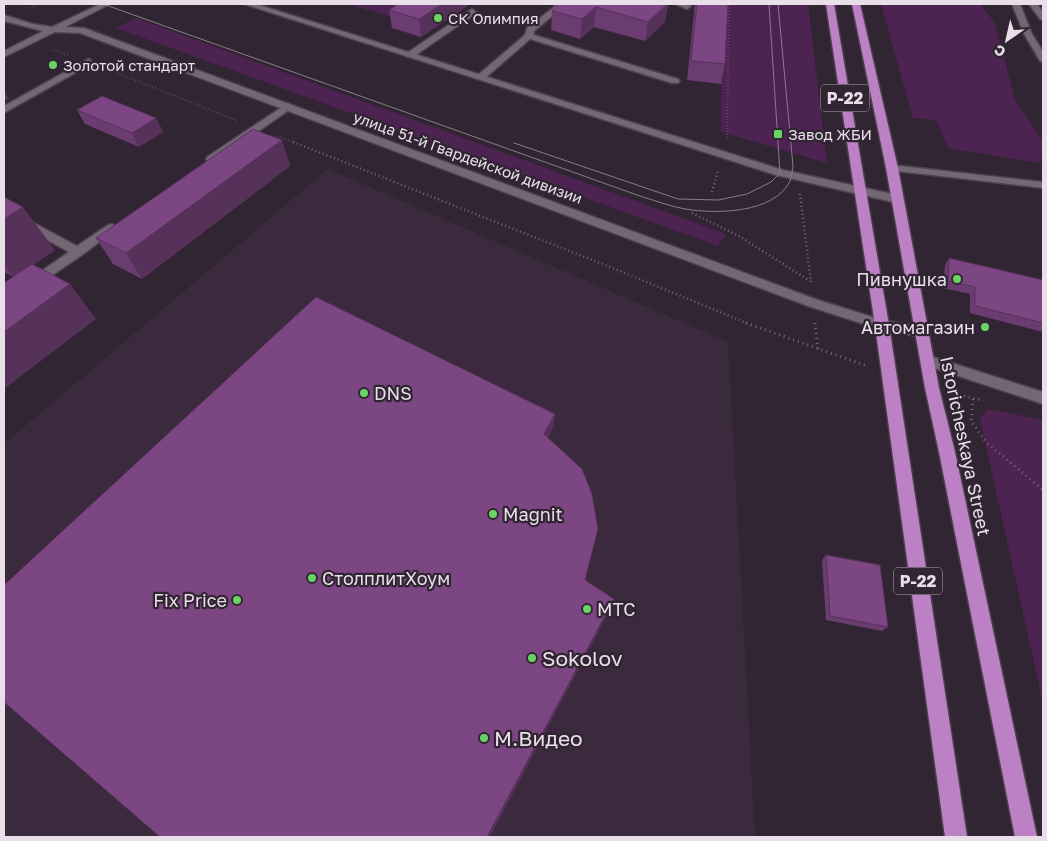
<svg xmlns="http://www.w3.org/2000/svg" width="1047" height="841" font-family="'Golos Text',sans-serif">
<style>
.built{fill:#3b293d}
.green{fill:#4d2352}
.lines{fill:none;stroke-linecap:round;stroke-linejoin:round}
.lane-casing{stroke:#4b404c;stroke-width:3}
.street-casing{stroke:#4b404c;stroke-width:3}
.secondary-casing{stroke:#4b404c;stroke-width:3}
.highway-casing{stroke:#4b404c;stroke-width:3}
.path-far2{stroke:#756975;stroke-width:2;stroke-dasharray:0.5 2.5;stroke-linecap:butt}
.path-far1{stroke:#756975;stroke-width:2.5;stroke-dasharray:1 3;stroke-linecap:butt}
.path{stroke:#756975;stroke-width:3;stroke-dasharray:1 4;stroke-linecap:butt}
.lane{fill:#756676;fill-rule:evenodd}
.street{fill:#756676;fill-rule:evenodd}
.secondary{fill:#756676;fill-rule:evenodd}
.highway{fill:#bc81c4;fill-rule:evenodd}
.tram{stroke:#887d88;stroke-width:1}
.wall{fill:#6a3c6f}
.shaded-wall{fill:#56315a}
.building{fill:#7b4681;stroke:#56315a}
.poi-dot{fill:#69d464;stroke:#322533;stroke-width:2}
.labels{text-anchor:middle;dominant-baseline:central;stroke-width:4.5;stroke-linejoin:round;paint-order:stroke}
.far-poi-label{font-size:15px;fill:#e8dfe8;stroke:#322533;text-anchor:start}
.far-street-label{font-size:15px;fill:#e8dfe8;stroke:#322533}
.shield{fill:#322533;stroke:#b1a7b2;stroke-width:1}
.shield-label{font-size:16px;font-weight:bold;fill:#e8dfe8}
.poi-label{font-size:18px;fill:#e8dfe8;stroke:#322533;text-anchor:start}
.street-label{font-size:18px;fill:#e8dfe8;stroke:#322533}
.near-poi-label{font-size:21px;fill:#e8dfe8;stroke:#322533;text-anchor:start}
</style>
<rect width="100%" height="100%" fill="#322533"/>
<!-- built -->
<path class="built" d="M328 169 728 342 755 837H4V444Z"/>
<!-- green -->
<path class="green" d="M348 4H412L392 17Z
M724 4H808L827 163 721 132V84Z
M881 4H980L995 23 1015 100 1043 141V154L1040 163 948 148 936 120 913 118Z
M136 18 726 234 718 246 116 28Z
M988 409 1043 420V703L980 419Z"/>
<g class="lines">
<!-- lane casing -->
<g class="lane-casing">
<path id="lane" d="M558 4H567L534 31V35L678 79 680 81 678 83H672L530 39 484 79H478V75L525 35 527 28Z
M675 4H688L691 6 687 9Z
M1012 4H1020L1032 34 1043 52V62L1040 61 1024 34Z
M1029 4H1037L1043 12V20L1040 19Z
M472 9 476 12 475 14 413 57H407V53Z
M88 59 91 60V64L4 113V106Z
M288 103 293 106 292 108 215 161H207L206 159 207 157Z
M892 165 1043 182V188L888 170 886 168 888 166Z
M4 207 77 246 108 225 112 224 118 228 82 255 4 308V297L69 252 4 216Z"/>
</g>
<!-- street casing -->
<g class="street-casing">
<path id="street" d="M927 355 1043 392V404L922 364 920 360 922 356Z"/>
</g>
<!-- secondary casing -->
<g class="secondary-casing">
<path id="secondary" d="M100 4H110L65 27 84 28 818 300 882 320 922 327 927 328 929 332 927 336 922 337 882 330 808 306 80 33 55 32 4 57V51L43 31 4 21V15L33 24 52 27Z
M244 4H256L783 170 897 195 903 199 897 203 776 175Z"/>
</g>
<!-- highway casing -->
<g class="highway-casing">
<path id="highway" d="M826 4H834L889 325 967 837H945L875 325Z
M852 4H860L898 168 939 388 955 452 1037 837H1015L939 452 925 388 886 168Z"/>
</g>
<!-- path-far2 -->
<path class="path-far2" d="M30 8 38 4
M53 50 68 55
M102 67 238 121
M277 136 296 143
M727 138 729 4"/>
<!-- path-far1 -->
<path class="path-far1" d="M293 142 615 269 749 324
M712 192 718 171
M800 194 811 282
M692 213 739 236 810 281"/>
<!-- path -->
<path class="path" d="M746 323 867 366
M815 323 818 350
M954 394 982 400
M973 399 971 421 986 442 1043 490"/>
<!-- lane -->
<use href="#lane" class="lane"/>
<!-- street -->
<use href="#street" class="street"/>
<!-- secondary -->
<use href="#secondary" class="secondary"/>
<!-- highway -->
<use href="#highway" class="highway"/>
<!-- tram -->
<path class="tram" d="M103 4 637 195C653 200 669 206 685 209 715 214 774 214 790 181 792 177 792 171 793 166L778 4
M514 143 678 199 718 200 747 194 771 182 780 173 769 4"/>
</g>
<!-- wall -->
<path class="wall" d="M398 4H470L421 37 392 28 389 10Z
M560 4H668L665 22 645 41 594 27 580 39 551 30 552 11Z
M695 4H728L725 64 721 84 687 80Z
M77 110 156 118 163 132 139 147 85 124Z
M282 140 290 166 142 279 113 264 96 238Z
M4 197 55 250 33 264 96 319 4 272Z
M949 258 1043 280V332L970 313V294L943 288 945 265Z
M826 555 888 627 882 631 826 620 822 560Z"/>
<!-- shaded-wall -->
<path class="shaded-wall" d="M442 4H470L421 37 419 19Z
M667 4 665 22 645 41 648 22Z
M596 7 594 27 580 39 582 19Z
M4 91 9 99 4 101Z
M156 118 163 132 139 147 132 133Z
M282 140 290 166 142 279 126 253Z
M23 207 55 250 14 278 4 266V219Z
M70 284 96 319 4 389V332Z
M555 414 554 426 543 447 544 434Z
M614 599 611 608 490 837H487Z"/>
<!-- building -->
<path class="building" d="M398 4H442L419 19 389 10Z
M560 4H667L648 22 596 7 582 19 552 11Z
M697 4H728L725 64 691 61Z
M102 96 156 118 132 133 77 110Z
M253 129 282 140 126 253 96 238Z
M4 197 23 207 4 219Z
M949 258 1043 280V323L975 306V287L948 281Z
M32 264 70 284 4 332V283Z
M316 297 555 414 544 434 582 469 592 494 598 529 585 580 614 599 487 837H160L4 702V585Z
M826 555 880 565 888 627 830 616Z"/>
<!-- markers -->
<g class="poi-dot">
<circle cx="438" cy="18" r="5"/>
<circle cx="53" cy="65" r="5"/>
<rect x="773" y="129" width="10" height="10" rx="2.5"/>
<circle cx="957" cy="279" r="5"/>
<circle cx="985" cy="327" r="5"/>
<circle cx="364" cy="393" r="5"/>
<circle cx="493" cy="514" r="5"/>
<circle cx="312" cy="578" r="5"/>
<circle cx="237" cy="600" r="5"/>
<circle cx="587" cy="609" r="5"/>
<circle cx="532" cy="658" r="5"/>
<circle cx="484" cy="738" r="5"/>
</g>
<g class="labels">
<!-- far-poi labels -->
<g class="far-poi-label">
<text x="448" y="18">СК Олимпия</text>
<text x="63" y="65">Золотой стандарт</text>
<text x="788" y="134">Завод ЖБИ</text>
</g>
<!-- far-street labels -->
<g class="far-street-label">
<text transform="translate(468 157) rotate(20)">улица 51-й Гвардейской дивизии</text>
</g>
<!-- shield labels -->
<g class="shield">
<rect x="821" y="84.5" width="48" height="27" rx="4"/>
<rect x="894" y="567.5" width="48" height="27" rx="4"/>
</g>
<g class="shield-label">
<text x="845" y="98">Р-22</text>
<text x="918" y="581">Р-22</text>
</g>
<!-- poi labels -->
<g class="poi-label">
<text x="947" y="279" text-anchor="end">Пивнушка</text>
<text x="975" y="327" text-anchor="end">Автомагазин</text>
<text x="374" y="393">DNS</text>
<text x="503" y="514">Magnit</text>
<text x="322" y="578">СтолплитХоум</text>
<text x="227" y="600" text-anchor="end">Fix Price</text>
<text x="597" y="609">МТС</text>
</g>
<!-- street labels -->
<g class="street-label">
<text transform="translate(966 446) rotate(78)">Istoricheskaya Street</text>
</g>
<!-- near-poi labels -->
<g class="near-poi-label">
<text x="542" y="658">Sokolov</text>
<text x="494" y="738">M.Видео</text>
</g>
</g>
<!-- border -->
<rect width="1047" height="841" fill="none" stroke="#e8dfe8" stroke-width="10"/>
<!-- north arrow -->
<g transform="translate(1007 40) rotate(214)" stroke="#322533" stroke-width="4" paint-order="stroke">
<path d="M0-4L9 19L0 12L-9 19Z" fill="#e8dfe8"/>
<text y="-8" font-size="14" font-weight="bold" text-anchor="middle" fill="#e8dfe8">С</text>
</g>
</svg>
